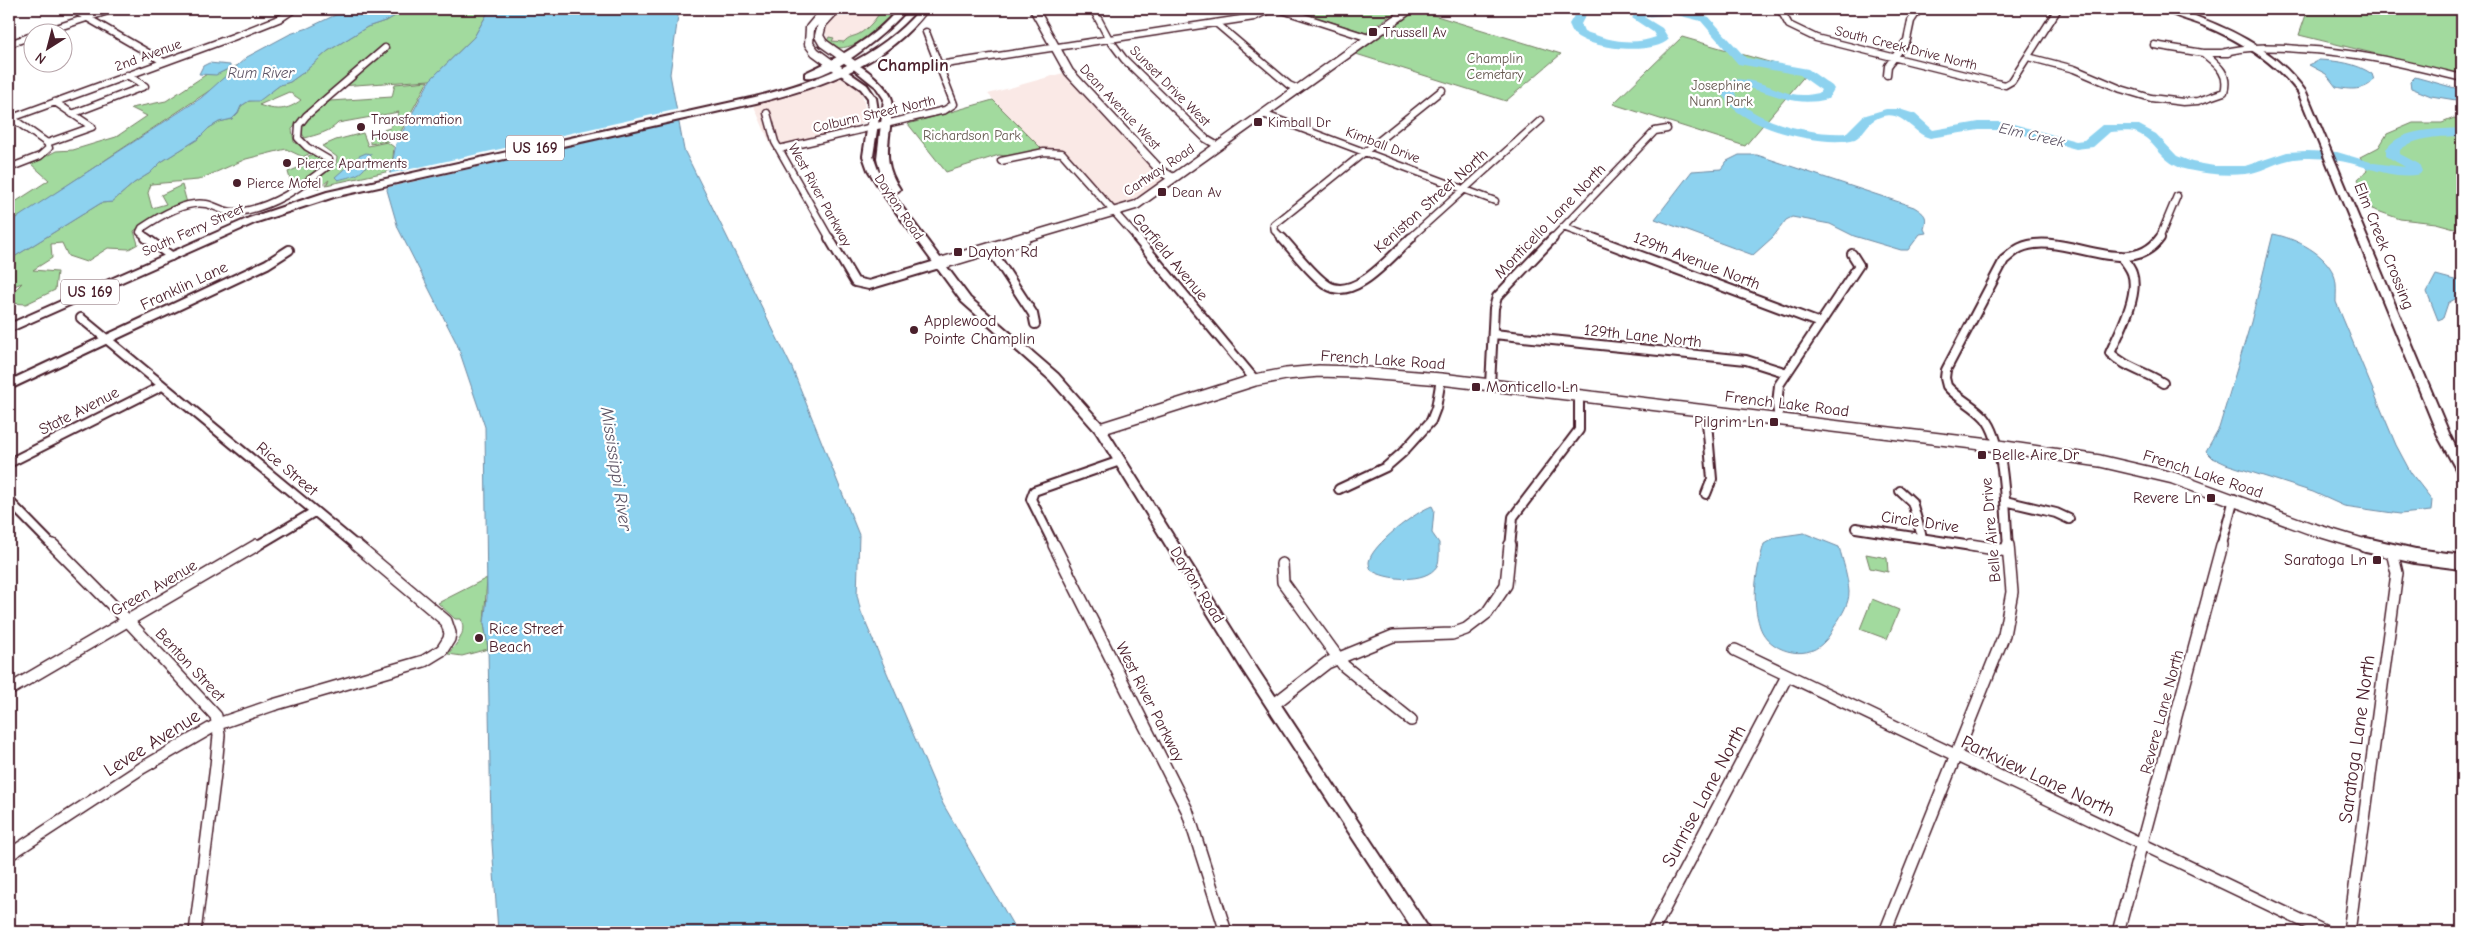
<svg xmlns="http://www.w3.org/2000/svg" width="2471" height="941" font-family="'Comic Neue',sans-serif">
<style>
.built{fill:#fae9e6}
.green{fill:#a2da9e;stroke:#767c64;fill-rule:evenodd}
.water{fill:#8dd2ef;stroke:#728aa1}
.pier{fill:#fff}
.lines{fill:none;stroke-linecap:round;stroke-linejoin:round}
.river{fill:#8dd2ef;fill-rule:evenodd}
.minor-far2-casing{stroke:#4a1f2b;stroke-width:9}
.minor-far1-casing{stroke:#4a1f2b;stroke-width:12}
.minor-casing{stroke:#4a1f2b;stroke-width:14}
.tertiary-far2-casing{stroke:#4a1f2b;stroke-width:11}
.tertiary-far1-casing{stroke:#4a1f2b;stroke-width:14}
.tertiary-casing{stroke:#4a1f2b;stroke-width:18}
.secondary-casing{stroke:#4a1f2b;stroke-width:4}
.trunk-casing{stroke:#4a1f2b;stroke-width:4}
.minor-far2{stroke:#fff;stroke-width:6}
.minor-far1{stroke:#fff;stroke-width:8}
.minor{stroke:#fff;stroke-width:11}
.tertiary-far2{stroke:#fff;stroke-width:8}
.tertiary-far1{stroke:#fff;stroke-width:11}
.tertiary{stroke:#fff;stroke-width:14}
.secondary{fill:#fff;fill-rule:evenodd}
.trunk{fill:#fff;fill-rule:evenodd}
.poi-dot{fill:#4a1f2b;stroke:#fff;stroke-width:2}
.labels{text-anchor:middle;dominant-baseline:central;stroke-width:4.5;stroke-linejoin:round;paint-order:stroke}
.far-poi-label{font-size:14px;fill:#4a1f2b;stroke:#fff;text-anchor:start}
.far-street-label{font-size:14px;fill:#4a1f2b;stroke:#fff}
.far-park-label{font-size:14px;fill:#64574e;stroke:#fff}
.far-water-label{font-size:15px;font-style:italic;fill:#5e5566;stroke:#fff}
.shield{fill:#fff;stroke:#80626b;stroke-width:1}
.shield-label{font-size:15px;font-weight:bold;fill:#4a1f2b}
.street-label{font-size:16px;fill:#4a1f2b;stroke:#fff}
.poi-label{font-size:16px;fill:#4a1f2b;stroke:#fff;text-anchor:start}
.far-district-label{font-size:18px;font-weight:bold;fill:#4a1f2b;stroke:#fff}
.water-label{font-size:18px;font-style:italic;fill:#5e5566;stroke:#fff}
.near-street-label{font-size:19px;fill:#4a1f2b;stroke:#fff}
</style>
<rect width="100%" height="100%" fill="#fff"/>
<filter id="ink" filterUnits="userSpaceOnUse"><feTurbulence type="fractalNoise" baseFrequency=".02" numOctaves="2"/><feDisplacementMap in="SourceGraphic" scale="10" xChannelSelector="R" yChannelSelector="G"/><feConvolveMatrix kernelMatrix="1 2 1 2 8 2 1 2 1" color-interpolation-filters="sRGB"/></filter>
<g filter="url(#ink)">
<!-- built -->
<path class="built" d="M842 9H896L882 23 857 44 839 48 827 41 825 28 832 15Z
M1063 73 1162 176V182L1121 207 1112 206 1067 153 1057 150H1043L988 94Z
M844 78 862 93 866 113 865 122 833 134 772 148 753 104 829 79Z"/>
<!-- green -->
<path class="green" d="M407 9H490L474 37 430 80 340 86 323 96 292 129 294 142 312 152 303 157 286 149 246 159 198 180 151 184 148 193 152 208 166 204 161 195 182 185 187 203 158 215 134 231 138 244 129 249 108 248 86 262 68 256 62 243 51 244 52 258 33 270 57 272 55 290 26 304 9 303V296L22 283 9 288V260L101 203 112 202 134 183 150 173 161 162 198 139 209 128 219 122 232 119 238 113 241 106 249 101 259 100 280 85 290 82 304 72 328 51 367 27 388 20ZM289 92 301 100C287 111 276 111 259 105Z
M882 9H896C881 25 863 47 839 48L827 41 829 37 834 38 832 41 844 42C849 36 853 37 859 34 869 28 876 19 882 9Z
M1291 9H1399L1366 33Z
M2308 9H2462V75L2299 35Z
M1417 10 1561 54 1506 101 1356 54Z
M1682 37 1807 73 1745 146 1613 104Z
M239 65 212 89 9 224V206L49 180 31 164 56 151 73 150 116 137 147 116 131 108 166 101 207 74H216Z
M428 81 398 137 393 140 370 144V134L390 128 399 112 338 123C330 132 316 135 305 138L301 132 300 124 330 101 392 97 395 84Z
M993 100 1043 150 1011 157 999 155 946 172 908 124Z
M2454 118 2462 120V230L2436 223 2400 219 2372 209 2358 179 2368 170 2360 157 2379 147 2387 134 2413 123H2442Z
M363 133 368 146 387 142 394 147 392 168 386 172 326 185 329 180 319 188 315 187V182L336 164 337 157 322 146 336 140Z
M315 153 326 162 325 164 293 189 288 172 305 165 300 160Z
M1866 554 1887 558 1888 572 1870 568Z
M487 578 484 623 488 649 462 656 448 654C457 643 467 634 461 619H455L438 603Z
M1872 599 1899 610 1887 639 1860 629Z"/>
<!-- water -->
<path class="water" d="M348 9H407L388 20 367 27 328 51 304 72 290 82 280 85 259 101H249L241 106 238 113 232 119 219 122 209 128 198 139 161 162 150 173 134 183 112 202 101 203 9 260V223L201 98 247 57 290 34 308 28Z
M490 9H679L670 74 684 150 792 368 859 535 857 595 861 612 943 804 1017 932H498L491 828 488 647 484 623 487 598 485 427 457 344 398 228 387 190 396 144 430 80 474 37Z
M2319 60C2338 61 2356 63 2372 74L2374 80C2365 91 2349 90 2336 87L2326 74 2309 65Z
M209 63 230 65V68L216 75 199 74 203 66Z
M2415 77 2462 90V101L2431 96 2411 88 2410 82Z
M366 153 371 154C365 175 357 175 338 180L335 177 359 156Z
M1739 155H1757L1914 207C1925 214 1928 216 1924 229L1926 233 1920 234 1908 250H1901L1854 236 1830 224 1792 217 1786 220 1773 237 1753 255 1655 219 1692 171 1721 169 1727 161Z
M2273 234C2295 238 2328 254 2335 278 2337 285 2336 294 2336 302L2396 445 2411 473 2432 500 2431 511 2400 514 2344 506 2313 492 2226 464 2213 458 2206 451 2219 428 2251 322Z
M2436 275 2462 282V295L2448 303 2443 318 2438 320 2427 292Z
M1432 506 1434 510 1432 533 1439 543C1439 550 1440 560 1437 566 1426 584 1385 580 1371 570 1370 567 1369 565 1369 562 1371 545 1417 511 1432 506Z
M1804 533 1839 547C1843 561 1848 577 1849 592 1849 604 1842 614 1836 624 1832 630 1829 638 1823 643 1805 662 1768 651 1760 627 1751 599 1756 572 1764 544L1776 537Z"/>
<!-- pier -->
<path class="pier" d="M679 109 681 121 385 188 388 174Z"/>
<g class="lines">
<!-- river -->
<path class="river" d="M1578 9H1589L1581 24 1584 31C1607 40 1632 46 1656 37L1653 32 1632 18 1638 10 1680 9 1709 17 1746 58 1808 69 1832 86 1834 89 1828 99C1788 109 1773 89 1737 87L1735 92 1737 99C1760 124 1814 135 1846 133L1863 116 1886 109H1899L1915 114 1933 130 1979 122H2006L2076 141 2084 140 2102 125H2139L2156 134 2177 156 2192 162 2214 166H2245L2287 152 2306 151 2337 152 2374 163 2405 167 2386 156V149C2403 127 2438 130 2462 128V136C2440 137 2418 136 2400 150V154L2419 164 2422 171 2420 174C2390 181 2363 163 2334 160 2320 158 2303 157 2289 160 2274 163 2260 173 2245 174 2227 176 2207 174 2188 170 2160 164 2157 141 2137 133 2130 130 2118 132 2110 132L2093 147 2076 149 2006 130H1979L1930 138C1910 133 1901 104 1874 120 1866 125 1864 134 1855 139 1823 148 1738 128 1723 95 1722 62 1777 91 1792 94 1801 96 1810 95 1819 93L1821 90 1800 75 1738 64 1701 21 1673 14 1644 17 1662 28 1669 39C1653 56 1588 49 1573 33L1569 24Z"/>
<!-- minor-far2 casing -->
<g class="minor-far2-casing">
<path id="minor-far2" d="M72 9 164 62
M1093 9 1109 39 1124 59 1206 139 1218 146
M1279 9 1369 38
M1780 9 1789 25 1816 38 2005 85 2012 81 2058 9
M1216 23 1289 85 1298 89
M44 32 114 9
M9 44 32 36
M2154 45 2203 53H2228
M2222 53C2247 46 2273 47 2299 49 2358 52 2405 64 2462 78
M2028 57 2074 69 2121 89 2151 98 2183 102 2198 101 2224 92C2230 73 2216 64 2203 53
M939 65 1254 17 1270 9
M1887 75 1888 66 1907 40 1911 21 1919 9
M767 113 775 142 830 239
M72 114 145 86 127 75
M1263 114 1495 201
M9 116 47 143
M9 119 233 37 281 18 294 9
M47 143 92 127 55 102
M779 149 945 110 954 104 926 32
M1001 161 1044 152 1062 153 1138 239
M9 168 40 156 49 148 47 143
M1563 227 1596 239
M148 239 140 232 142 228C158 217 185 200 206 204 217 206 224 213 236 212 271 209 301 187 328 166L329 160 307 147 298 138 299 125 306 116 385 48
M1283 239 1275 231 1274 225 1442 90
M1409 239 1541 120
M1552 239 1655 131 1667 129
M2159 239 2177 196"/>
</g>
<!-- minor-far1 casing -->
<g class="minor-far1-casing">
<path id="minor-far1" d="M146 238 171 256
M829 238 855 282 869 285 939 264
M1137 238 1255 380
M1282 238C1295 252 1312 275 1327 285 1354 303 1392 255 1411 238
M1593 238 1820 323
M991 250 1033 314 1035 324
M2121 256C2125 261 2130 267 2132 273 2140 295 2119 333 2110 353 2126 368 2144 371 2163 383
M81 318 358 547
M1494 334 1746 360 1787 373
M9 385 267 264 289 250
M1490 385 1494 308 1497 297 1553 238
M1706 411 1712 479 1706 494
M1779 420 1777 405 1779 385 1859 265 1852 254
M9 463 162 386
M1339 489 1386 467 1402 453 1431 421 1436 408 1441 379
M1900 491 1912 502 1922 537
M9 501 54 547
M2005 501 2056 513 2069 519
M1856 528 1978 547
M255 547 314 512
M1055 547 1031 499 1034 491 1120 461
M1510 547 1513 517 1579 430V396
M2008 547C2005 514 2006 443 1985 418 1974 405 1958 399 1947 386L1945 378 1946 370 2004 260C2009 256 2014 251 2020 248 2061 228 2128 283 2160 238
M2221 547 2234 499"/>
</g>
<!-- minor casing -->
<g class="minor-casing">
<path id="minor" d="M53 545 128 621 216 716 219 735 216 766 195 932
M1054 545 1187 810 1226 932
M1970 545 2008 551
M1282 564 1283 582 1344 666 1411 720
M1735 650 2326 932
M9 690 257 545
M1273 705 1327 663 1393 636 1452 634 1466 629 1487 613 1506 585 1510 545
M9 855 142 768 218 724 273 705 424 661 442 650 449 639 450 633 446 621 356 545
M1652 932 1787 676
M1885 932 2004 635 2012 592 2008 545
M2118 932 2222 545
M2349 932 2397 573 2392 552"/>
</g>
<!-- tertiary-far2 casing -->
<g class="tertiary-far2-casing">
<path id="tertiary-far2" d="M826 9 810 28 809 44 815 52 841 71
M836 9 822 24 819 36 823 43 854 65
M1034 9 1069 72 1161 171 1173 178
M1021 239 1136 205 1410 9"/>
</g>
<!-- tertiary-far1 casing -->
<g class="tertiary-far1-casing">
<path id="tertiary-far1" d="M939 264 1025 238
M1100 429 1255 380 1286 374 1319 371 1354 372 1441 379 1998 446 2100 461 2173 478 2309 528 2372 547"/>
</g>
<!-- tertiary casing -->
<g class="tertiary-casing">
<path id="tertiary" d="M2366 545 2415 556 2462 562"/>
</g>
<!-- secondary casing -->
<g class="secondary-casing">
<path id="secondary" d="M2163 9C2176 8 2188 13 2200 18 2242 34 2280 55 2306 92L2451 438 2462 459V474L2458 473 2439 438 2298 92C2273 60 2239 40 2202 25 2190 20 2173 17 2163 9Z
M851 63C861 62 890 89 892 100 893 105 891 113 891 119 888 148 883 164 900 189L898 191 895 192 892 191 881 175 877 158 884 99 876 87 851 67Z
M838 69H844L867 85 876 98 879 117 873 156 878 170 894 196 970 298 1058 374 1104 426 1252 661 1431 932H1414L1242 669 1096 432 1050 380 962 302 885 197 868 170 863 156 869 117 868 98 861 89 838 73Z"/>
</g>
<!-- trunk casing -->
<g class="trunk-casing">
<path id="trunk" d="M898 9H907C893 28 829 82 805 77V73C840 57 873 39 898 9Z
M920 9H928C887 65 821 87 756 103L334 197 257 222 9 332V324L249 218 327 192 755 97C817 81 877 60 920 9Z"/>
</g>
<!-- minor-far2 -->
<use href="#minor-far2" class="minor-far2"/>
<!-- minor-far1 -->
<use href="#minor-far1" class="minor-far1"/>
<!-- minor -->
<use href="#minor" class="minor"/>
<!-- tertiary-far2 -->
<use href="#tertiary-far2" class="tertiary-far2"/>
<!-- tertiary-far1 -->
<use href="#tertiary-far1" class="tertiary-far1"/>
<!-- tertiary -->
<use href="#tertiary" class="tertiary"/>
<!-- secondary -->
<use href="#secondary" class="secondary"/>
<!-- trunk -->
<use href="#trunk" class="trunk"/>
</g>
</g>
<!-- markers -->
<g class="poi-dot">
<rect x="1368" y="27" width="10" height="10" rx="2.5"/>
<rect x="1253" y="117" width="10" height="10" rx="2.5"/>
<circle cx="361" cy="127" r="5"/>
<circle cx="287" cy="163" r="5"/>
<circle cx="237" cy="183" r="5"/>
<rect x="1157" y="187" width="10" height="10" rx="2.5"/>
<rect x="953" y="247" width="10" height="10" rx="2.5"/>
<circle cx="914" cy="330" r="5"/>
<rect x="1471" y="382" width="10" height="10" rx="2.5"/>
<rect x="1769" y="417" width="10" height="10" rx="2.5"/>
<rect x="1977" y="450" width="10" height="10" rx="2.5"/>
<rect x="2206" y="493" width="10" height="10" rx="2.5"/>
<rect x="2372" y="555" width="10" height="10" rx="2.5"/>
<circle cx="479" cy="638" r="5"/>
</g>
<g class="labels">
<!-- far-poi labels -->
<g class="far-poi-label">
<text x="1383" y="32">Trussell Av</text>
<text x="371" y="119">Transformation<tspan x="371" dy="16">House</tspan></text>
<text x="1268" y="122">Kimball Dr</text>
<text x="297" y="163">Pierce Apartments</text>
<text x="247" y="183">Pierce Motel</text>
<text x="1172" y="192">Dean Av</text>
</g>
<!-- far-street labels -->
<g class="far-street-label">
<text transform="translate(1906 48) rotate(14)">South Creek Drive North</text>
<text transform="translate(148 55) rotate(-20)">2nd Avenue</text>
<text transform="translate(1170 86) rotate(45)">Sunset Drive West</text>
<text transform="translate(1120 107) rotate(47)">Dean Avenue West</text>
<text transform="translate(874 114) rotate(-13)">Colburn Street North</text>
<text transform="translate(1383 145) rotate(21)">Kimball Drive</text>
<text transform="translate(1159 170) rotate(-34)">Cartway Road</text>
<text transform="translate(820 195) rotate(61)">West River Parkway</text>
<text transform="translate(899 207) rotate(56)">Dayton Road</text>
<text transform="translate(193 230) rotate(-24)">South Ferry Street</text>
</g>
<!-- far-park labels -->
<g class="far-park-label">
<text x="1495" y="58">Champlin<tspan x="1495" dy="16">Cemetary</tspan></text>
<text x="1721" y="85">Josephine<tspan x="1721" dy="16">Nunn Park</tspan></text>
<text x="972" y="135">Richardson Park</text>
</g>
<!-- far-water labels -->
<g class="far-water-label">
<text x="261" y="73">Rum River</text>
<text transform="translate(2032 135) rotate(13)">Elm Creek</text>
</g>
<!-- shield labels -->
<g class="shield">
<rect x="506" y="135.5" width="58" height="25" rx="4"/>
<rect x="61" y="279.5" width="58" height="25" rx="4"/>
</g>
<g class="shield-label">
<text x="535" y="148">US 169</text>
<text x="90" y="292">US 169</text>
</g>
<!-- street labels -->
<g class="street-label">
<text transform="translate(1431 201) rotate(-42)">Keniston Street North</text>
<text transform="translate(1550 221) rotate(-46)">Monticello Lane North</text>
<text transform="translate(2384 246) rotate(68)">Elm Creek Crossing</text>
<text transform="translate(1170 257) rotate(50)">Garfield Avenue</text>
<text transform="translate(1697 261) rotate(21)">129th Avenue North</text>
<text transform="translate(184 286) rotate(-25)">Franklin Lane</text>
<text transform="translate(1643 336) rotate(6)">129th Lane North</text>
<text transform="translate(1383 360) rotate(4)">French Lake Road</text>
<text transform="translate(1787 404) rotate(7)">French Lake Road</text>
<text transform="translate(79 411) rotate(-27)">State Avenue</text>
<text transform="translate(287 469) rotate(40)">Rice Street</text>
<text transform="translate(2203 474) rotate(18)">French Lake Road</text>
<text transform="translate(1920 522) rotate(8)">Circle Drive</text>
<text transform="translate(1991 530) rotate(-95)">Belle Aire Drive</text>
<text transform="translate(1197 585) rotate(58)">Dayton Road</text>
<text transform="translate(154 588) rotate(-30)">Green Avenue</text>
<text transform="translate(190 665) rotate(47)">Benton Street</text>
<text transform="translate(1150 702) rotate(63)">West River Parkway</text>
<text transform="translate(2162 712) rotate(-75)">Revere Lane North</text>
</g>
<!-- poi labels -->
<g class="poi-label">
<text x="968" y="252">Dayton Rd</text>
<text x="924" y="321">Applewood<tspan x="924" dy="18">Pointe Champlin</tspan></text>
<text x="1486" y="387">Monticello Ln</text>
<text x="1764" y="422" text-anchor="end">Pilgrim Ln</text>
<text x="1992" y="455">Belle Aire Dr</text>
<text x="2201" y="498" text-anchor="end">Revere Ln</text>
<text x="2367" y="560" text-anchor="end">Saratoga Ln</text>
<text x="489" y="629">Rice Street<tspan x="489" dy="18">Beach</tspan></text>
</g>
<!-- far-district labels -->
<g class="far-district-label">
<text x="913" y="65">Champlin</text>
</g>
<!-- water labels -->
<g class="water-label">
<text transform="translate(616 469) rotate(81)">Mississippi River</text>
</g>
<!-- near-street labels -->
<g class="near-street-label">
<text transform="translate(2357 739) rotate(-82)">Saratoga Lane North</text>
<text transform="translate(152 743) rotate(-32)">Levee Avenue</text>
<text transform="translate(2038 776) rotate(25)">Parkview Lane North</text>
<text transform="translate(1704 796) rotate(-62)">Sunrise Lane North</text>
</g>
</g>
<!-- margin -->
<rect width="2471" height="941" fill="none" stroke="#fff" stroke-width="30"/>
<rect x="15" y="15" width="2441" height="911" fill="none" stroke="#4a1f2b" stroke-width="2" filter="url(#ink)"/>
<!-- north arrow -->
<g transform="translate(48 48) rotate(216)"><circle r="24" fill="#ffffff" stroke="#b7a5aa"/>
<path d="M0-4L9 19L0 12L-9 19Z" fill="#4a1f2b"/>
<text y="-8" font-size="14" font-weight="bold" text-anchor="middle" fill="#4a1f2b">N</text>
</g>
</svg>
